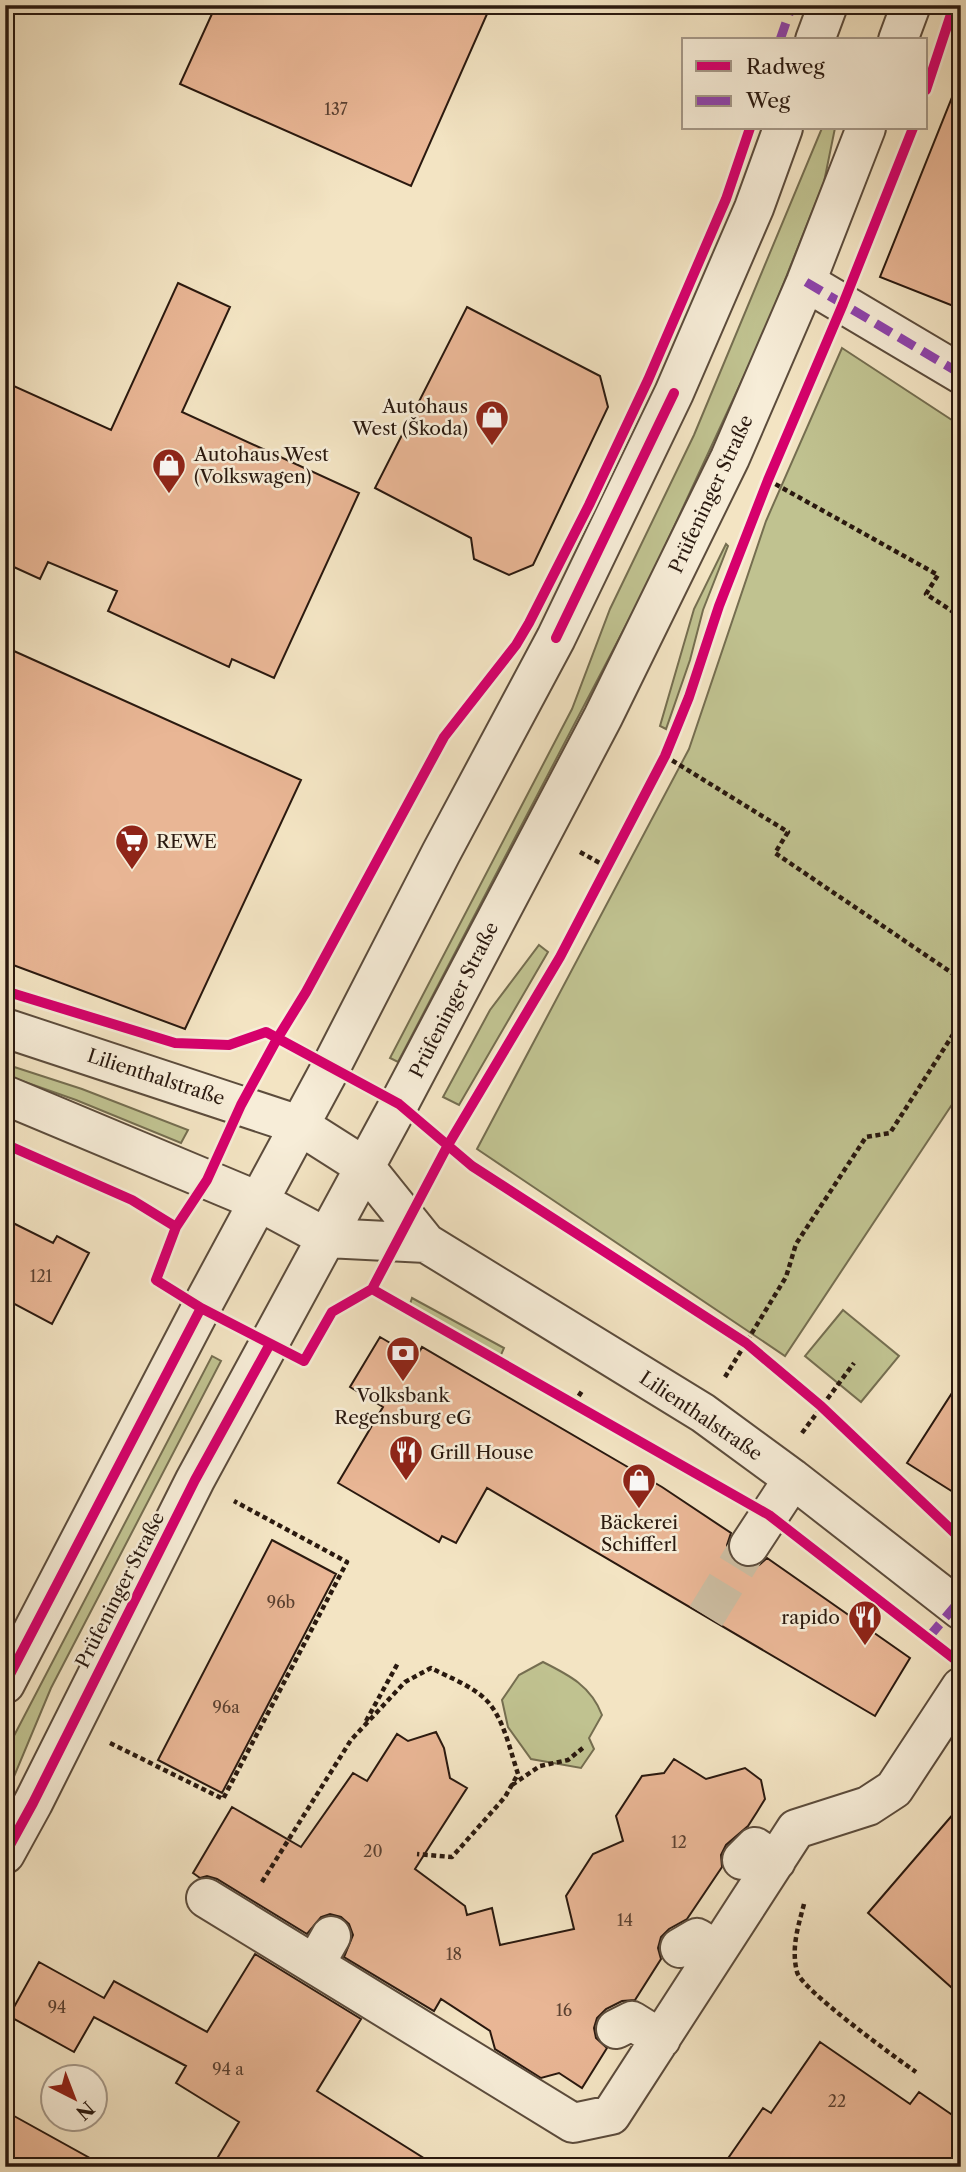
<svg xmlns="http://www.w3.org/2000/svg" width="966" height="2172" font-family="'Libre Caslon Text',serif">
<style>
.green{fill:#c0c290;stroke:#756e50;stroke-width:2}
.building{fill:#e9b695;stroke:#2a190f;stroke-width:2}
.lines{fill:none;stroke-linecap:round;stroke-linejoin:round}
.minor-tunnel{stroke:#cbbb9f;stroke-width:38;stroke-dasharray:38 19;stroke-linecap:butt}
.minor-casing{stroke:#5c4c3c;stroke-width:42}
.path{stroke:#2a190f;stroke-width:4.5;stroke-dasharray:5 3.5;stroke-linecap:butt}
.minor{stroke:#f7edd8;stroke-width:38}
.quiet{stroke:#8e44ad;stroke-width:9;stroke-dasharray:18 9;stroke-linecap:butt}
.cycleway-casing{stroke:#f7edd8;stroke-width:15}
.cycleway{stroke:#d6006c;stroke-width:10}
.labels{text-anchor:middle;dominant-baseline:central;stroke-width:5;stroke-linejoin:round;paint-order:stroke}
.number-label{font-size:16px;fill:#5a4030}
.poi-label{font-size:19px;fill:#2a190f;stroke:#f7edd8;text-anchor:start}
.street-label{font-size:19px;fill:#2a190f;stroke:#f7edd8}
</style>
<rect width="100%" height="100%" fill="#f3e4c3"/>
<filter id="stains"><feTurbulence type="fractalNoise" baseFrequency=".00286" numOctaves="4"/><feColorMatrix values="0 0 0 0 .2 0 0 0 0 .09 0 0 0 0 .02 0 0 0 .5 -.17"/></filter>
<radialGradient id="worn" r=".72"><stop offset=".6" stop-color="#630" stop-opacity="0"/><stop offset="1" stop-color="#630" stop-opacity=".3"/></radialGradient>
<!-- green -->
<path class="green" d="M822 128H835L824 182 763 335 647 585 398 1062 390 1058 572 709 610 609 694 435Z
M842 348 961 426V1091L785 1356 477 1149 689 749 766 521Z
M726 544 728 546 703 610 690 660 666 729 660 726 694 609Z
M539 945 548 952 459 1105 443 1097 490 1010Z
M5 1064 82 1089 188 1130 181 1143 76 1100 5 1075Z
M412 1298 504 1348 500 1357 409 1307Z
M843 1310 899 1356 861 1402 805 1356Z
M212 1356 221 1361 51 1688 5 1798V1753Z
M543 1662C569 1675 591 1686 602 1715L589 1738 594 1749 581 1768 531 1759 508 1727 502 1700 519 1675Z"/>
<!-- building -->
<path class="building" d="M216 5H491L411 186 180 84Z
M959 80 961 81V309L880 277Z
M178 283 230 307 182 412 359 493 274 678 232 659 229 667 108 611 117 591 48 562 40 579 5 563V382L111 430Z
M467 307 600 376 608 407 533 565 509 575 474 559 471 538 375 488Z
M5 647 301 780 185 1029 5 962Z
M5 1219 53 1243 57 1236 89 1253 52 1324 5 1299Z
M380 1337 416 1358 422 1347 662 1487 731 1533 727 1545 729 1555 736 1564 748 1568 759 1565 767 1558 910 1658 875 1716 487 1488 456 1543 442 1536 439 1542 338 1483 383 1407 350 1387Z
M961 1379V1497L907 1463Z
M272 1540 336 1574 222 1793 158 1760Z
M436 1732 444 1748 450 1778 467 1788 415 1869 465 1906 467 1915 492 1908 500 1945 574 1929 566 1896 593 1854 623 1841 616 1816 642 1776 664 1773 674 1759 706 1779 745 1768 761 1780 765 1799 757 1812 748 1826 726 1845 721 1855 722 1867 687 1919 669 1929 661 1937 658 1948 661 1959 635 2000 622 2001 606 2009 597 2018 594 2028 596 2038 607 2048 582 2088 559 2073 541 2078 495 2049 490 2031 441 1999 434 2011 344 1957 353 1935 349 1924 341 1917 330 1914 321 1917 307 1934 217 1879 207 1876 200 1878 193 1873 232 1807 301 1847 353 1773 367 1781 397 1734 408 1741Z
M961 1805V1996L868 1913Z
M255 1954 361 2019 317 2091 438 2167H212L239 2122 176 2083 186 2066 94 2017 74 2052 9 2016 39 1962 104 1998 114 1981 207 2032Z
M820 2042 910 2104 919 2092 961 2121V2167H722L763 2108 771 2113Z
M5 2111 106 2167H5Z"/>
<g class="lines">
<!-- minor-tunnel -->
<path class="minor-tunnel" d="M706 1616 749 1546"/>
<!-- minor casing -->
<g class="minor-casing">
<path id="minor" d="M815 40 828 5
M898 40 911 5
M806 282 961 374
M5 1028 299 1125 365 1167 426 1243 703 1413 793 1479 961 1610
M5 1095 258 1201 327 1238 426 1243
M749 1546 793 1479
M5 1684 201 1308 331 1067 441 853 556 638 674 393 754 208 783 128
M5 1854 33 1803 195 1480 399 1104 603 717 730 458 806 282 866 128
M742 1860 755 1847 776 1861
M206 1898 573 2123 611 2115 796 1829 868 1806 894 1789 961 1687
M680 1948 697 1938 717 1950
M315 1964 331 1936
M616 2029 632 2021 661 2039"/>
</g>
<!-- path -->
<path class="path" d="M768 480 938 575 926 594 961 617
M665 756 788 832 775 853 961 979
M580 852 607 867
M725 1377 786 1277 796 1244 866 1137 890 1133 961 1022
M574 1403 582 1391
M802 1433 854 1363
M366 1721 398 1663
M110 1743 223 1799 347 1562 234 1501
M512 1785 540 1766 568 1760 584 1747
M262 1882 351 1740 405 1682 431 1668C450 1678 479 1688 492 1707 505 1725 511 1753 518 1774L505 1797 452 1857 417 1854
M804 1904C798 1927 791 1948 797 1972 801 1989 896 2058 916 2072"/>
<!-- minor -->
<use href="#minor" class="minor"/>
<!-- quiet -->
<path class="quiet" d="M780 40 792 5
M806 282 961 374
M928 1638 961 1599"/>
<!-- cycleway casing -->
<g class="cycleway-casing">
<path id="cycleway" d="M926 90 954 5
M556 638 674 393
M5 991 175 1043 229 1045 266 1032 399 1104 472 1166 746 1343 821 1406 961 1539
M5 1144 132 1200 176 1227 156 1280 201 1308 304 1361 332 1312 372 1289 769 1515 961 1664
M176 1227 207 1180 241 1105 277 1039 306 992 444 737 516 645 529 623 589 505 648 380 726 199 750 128
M372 1289 448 1145 560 957 665 756 689 697 719 606 768 480 843 304 913 128
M5 1684 201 1308
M5 1854 33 1803 195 1480 270 1344"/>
</g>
<!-- cycleway -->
<use href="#cycleway" class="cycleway"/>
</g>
<!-- icons -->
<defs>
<g id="shop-pin" transform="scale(1.75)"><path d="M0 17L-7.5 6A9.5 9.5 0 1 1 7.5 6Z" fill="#8f2418" stroke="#f7edd8"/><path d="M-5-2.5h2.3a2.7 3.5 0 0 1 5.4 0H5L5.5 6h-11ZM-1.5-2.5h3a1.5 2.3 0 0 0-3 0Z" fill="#fff"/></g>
<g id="supermarket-pin" transform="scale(1.75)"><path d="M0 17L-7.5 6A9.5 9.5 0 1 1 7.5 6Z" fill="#8f2418" stroke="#f7edd8"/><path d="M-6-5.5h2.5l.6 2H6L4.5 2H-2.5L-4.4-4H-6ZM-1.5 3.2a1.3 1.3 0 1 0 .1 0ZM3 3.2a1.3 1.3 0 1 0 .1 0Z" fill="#fff"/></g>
<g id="bank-pin" transform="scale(1.75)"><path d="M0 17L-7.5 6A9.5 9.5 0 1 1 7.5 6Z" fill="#8f2418" stroke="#f7edd8"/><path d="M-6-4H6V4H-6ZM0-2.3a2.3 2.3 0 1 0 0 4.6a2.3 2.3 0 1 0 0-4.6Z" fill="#fff"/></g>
<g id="restaurant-pin" transform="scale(1.75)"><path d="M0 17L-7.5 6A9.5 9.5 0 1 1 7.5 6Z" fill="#8f2418" stroke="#f7edd8"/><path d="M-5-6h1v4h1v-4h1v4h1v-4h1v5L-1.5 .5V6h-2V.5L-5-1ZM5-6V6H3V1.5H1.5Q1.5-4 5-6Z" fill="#fff"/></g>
</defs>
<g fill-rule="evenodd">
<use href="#shop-pin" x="492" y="417"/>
<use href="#shop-pin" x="169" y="465"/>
<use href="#supermarket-pin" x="132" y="841"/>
<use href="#bank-pin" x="403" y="1353"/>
<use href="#restaurant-pin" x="406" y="1452"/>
<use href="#shop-pin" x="639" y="1480"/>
<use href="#restaurant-pin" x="865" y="1617"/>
</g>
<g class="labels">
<!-- number labels -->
<g class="number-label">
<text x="336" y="109">137</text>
<text x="41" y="1276">121</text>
<text x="281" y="1602">96b</text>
<text x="226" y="1707">96a</text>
<text x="679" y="1842">12</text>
<text x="373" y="1851">20</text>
<text x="625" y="1920">14</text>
<text x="454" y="1954">18</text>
<text x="57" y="2007">94</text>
<text x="564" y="2010">16</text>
<text x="228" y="2069">94 a</text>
<text x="837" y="2101">22</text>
</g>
<!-- poi labels -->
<g class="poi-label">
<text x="468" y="406" text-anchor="end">Autohaus<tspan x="468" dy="22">West (Škoda)</tspan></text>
<text x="194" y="454">Autohaus West<tspan x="194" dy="22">(Volkswagen)</tspan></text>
<text x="156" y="841">REWE</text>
<text x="403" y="1395" text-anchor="middle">Volksbank<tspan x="403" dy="22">Regensburg eG</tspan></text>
<text x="430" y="1452">Grill House</text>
<text x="639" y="1522" text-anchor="middle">Bäckerei<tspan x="639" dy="22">Schifferl</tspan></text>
<text x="840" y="1617" text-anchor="end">rapido</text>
</g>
<!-- street labels -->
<g class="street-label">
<text transform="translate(711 494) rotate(-65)">Prüfeninger Straße</text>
<text transform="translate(454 1000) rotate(-63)">Prüfeninger Straße</text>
<text transform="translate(156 1077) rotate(18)">Lilienthalstraße</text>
<text transform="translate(701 1416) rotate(34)">Lilienthalstraße</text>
<text transform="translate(120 1590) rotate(-63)">Prüfeninger Straße</text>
</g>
</g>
<!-- margin -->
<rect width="966" height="2172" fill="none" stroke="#f3e4c3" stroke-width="28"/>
<rect x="7" y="7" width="952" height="2158" fill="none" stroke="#2a190f" stroke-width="3.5"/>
<rect x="14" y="14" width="938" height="2144" fill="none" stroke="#2a190f" stroke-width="2"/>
<!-- legend -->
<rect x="682" y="38" width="245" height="91" fill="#f7edd8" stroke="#a59888" stroke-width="2"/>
<rect x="696" y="61" width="35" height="10" fill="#d6006c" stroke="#a59888" stroke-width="2"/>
<text x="746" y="74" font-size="21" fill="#2a190f">Radweg</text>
<rect x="696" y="96" width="35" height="10" fill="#8e44ad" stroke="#a59888" stroke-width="2"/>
<text x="746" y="108" font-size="21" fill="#2a190f">Weg</text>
<!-- north arrow -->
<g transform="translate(74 2098) rotate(138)"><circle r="33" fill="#f7edd8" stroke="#a59888" stroke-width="2"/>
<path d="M0-5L12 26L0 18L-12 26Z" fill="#8f2418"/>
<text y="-10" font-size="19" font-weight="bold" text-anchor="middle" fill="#2a190f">N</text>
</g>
<rect width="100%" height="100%" filter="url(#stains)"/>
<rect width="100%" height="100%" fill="url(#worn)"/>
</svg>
